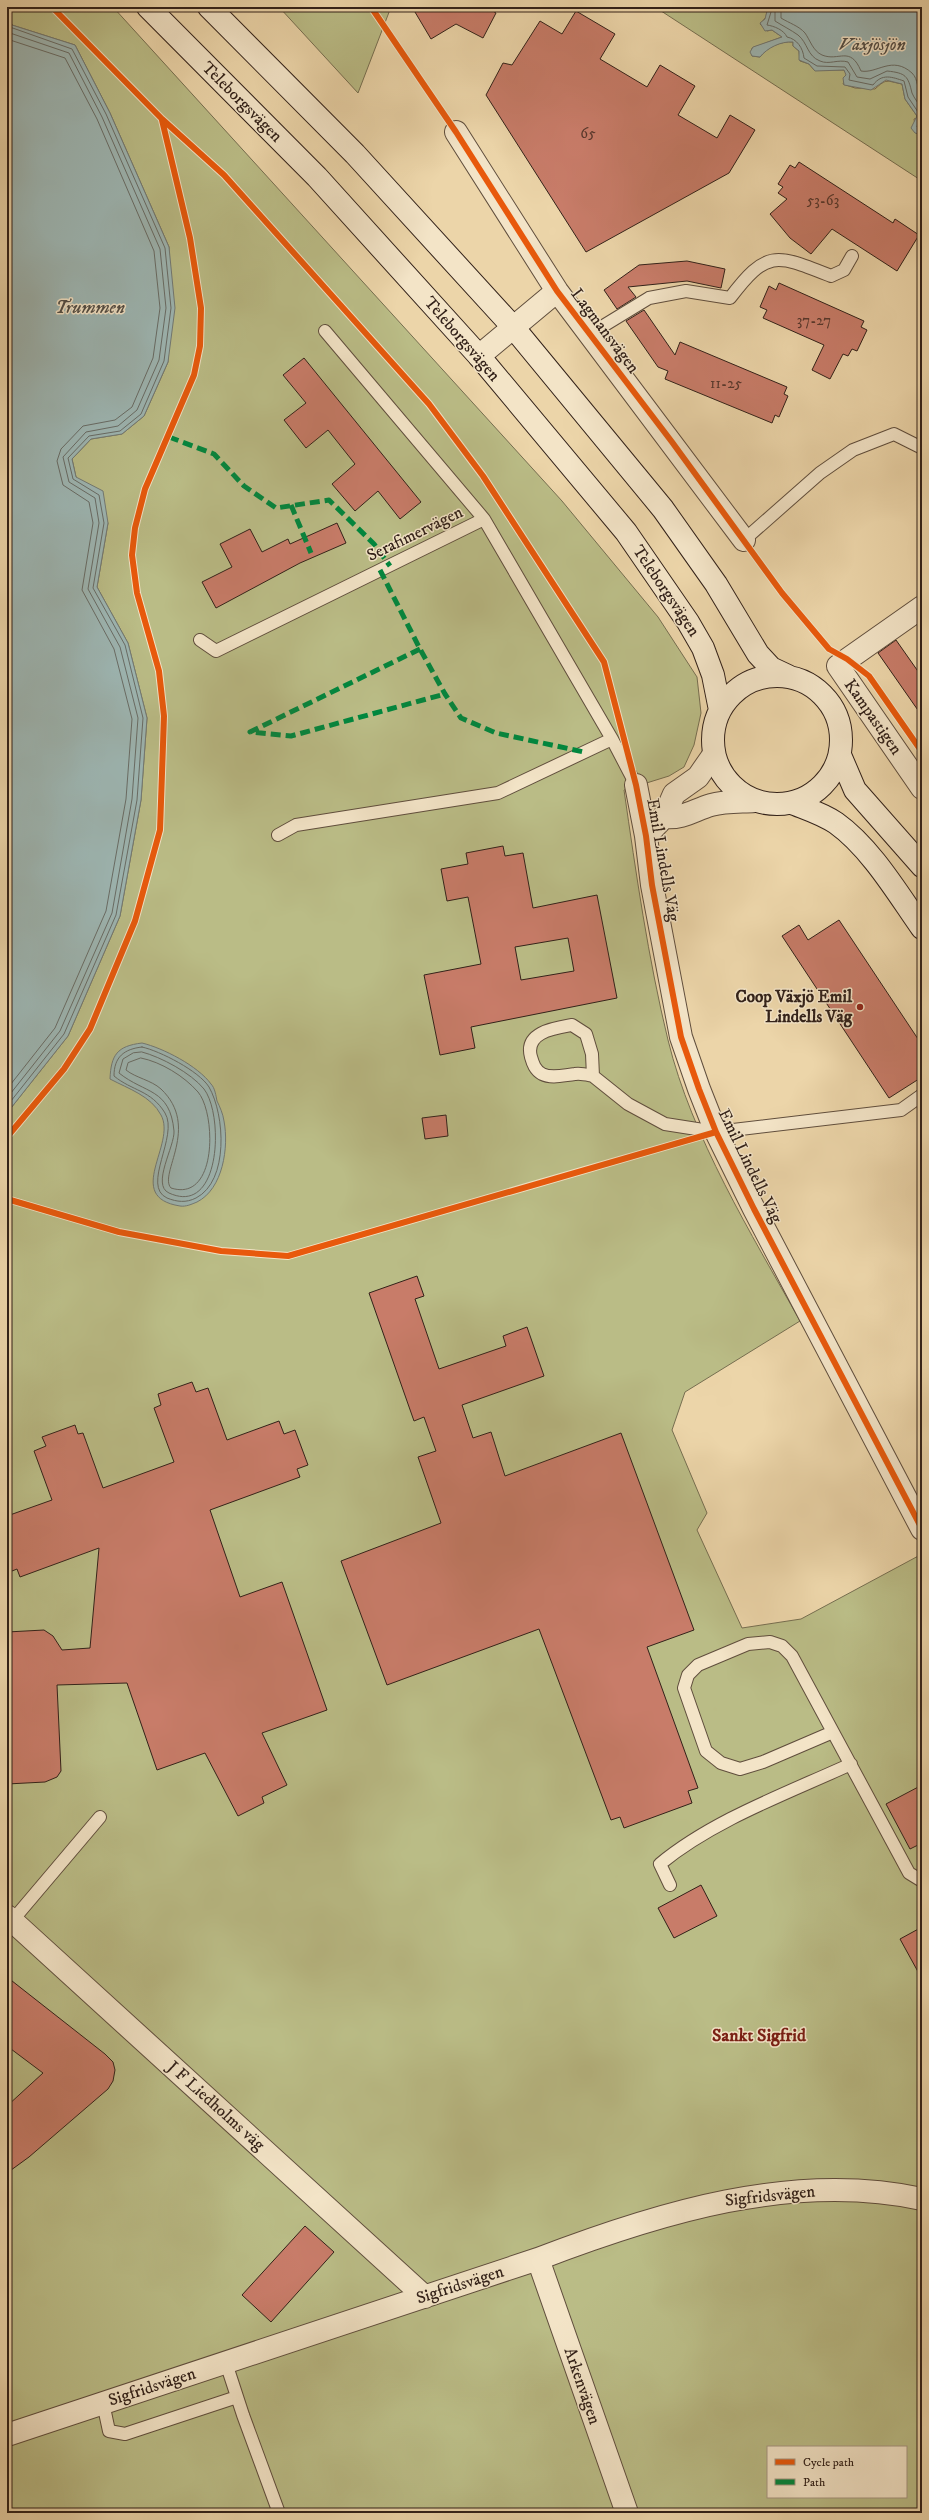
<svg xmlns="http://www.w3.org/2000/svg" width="929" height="2520" font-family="'IM FELL DW Pica',serif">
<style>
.green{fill:#babc86;stroke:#766e50;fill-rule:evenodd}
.water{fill:#9db6b3;stroke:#727a75}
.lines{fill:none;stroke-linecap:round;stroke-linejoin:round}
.shore{stroke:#686c66;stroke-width:1}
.building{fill:#c87c69;stroke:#322119;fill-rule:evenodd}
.service-casing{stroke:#604e3d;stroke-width:14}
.minor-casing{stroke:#604e3d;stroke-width:24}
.secondary-casing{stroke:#322119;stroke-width:24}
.service{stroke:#f3e4c7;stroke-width:12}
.minor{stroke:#f3e4c7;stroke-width:22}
.secondary{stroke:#f3e4c7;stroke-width:22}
.quiet{stroke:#00873e;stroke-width:5;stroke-dasharray:10 5;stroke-linecap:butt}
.cycleway-casing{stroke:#f3e4c7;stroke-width:8}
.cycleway{stroke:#e8590c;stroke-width:6}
.poi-dot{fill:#8f2418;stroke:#f3e4c7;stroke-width:1.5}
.labels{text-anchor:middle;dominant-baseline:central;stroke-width:3;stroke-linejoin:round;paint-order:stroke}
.number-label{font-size:15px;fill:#58382d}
.street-label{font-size:17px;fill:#322119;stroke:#f3e4c7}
.poi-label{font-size:17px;font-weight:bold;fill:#322119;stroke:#f3e4c7;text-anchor:end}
.water-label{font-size:18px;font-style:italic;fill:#524e47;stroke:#f3e4c7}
.neighbourhood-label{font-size:18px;font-weight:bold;fill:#7a1f14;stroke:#f3e4c7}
</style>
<rect width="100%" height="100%" fill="#ecd5a9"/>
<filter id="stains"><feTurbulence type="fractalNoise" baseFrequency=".005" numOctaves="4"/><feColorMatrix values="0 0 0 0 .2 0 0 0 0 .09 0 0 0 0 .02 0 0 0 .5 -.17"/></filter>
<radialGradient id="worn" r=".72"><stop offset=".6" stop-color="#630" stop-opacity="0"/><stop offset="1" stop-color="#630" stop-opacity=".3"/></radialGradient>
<!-- green -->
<path class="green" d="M13 7H113L562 501 658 617 697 677 701 713 694 745 684 767 669 776 624 790C636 873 648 958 668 1040 692 1138 751 1233 800 1321L685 1392 672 1430 707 1513 697 1530 742 1628 801 1619 922 1554V2513H7V1113L68 1036 120 916 141 800 147 718 128 643 97 587 108 523 76 477 72 459 91 439 122 434 144 416 168 362 169 247 110 113 75 45 12 25 9 18ZM768 2447H906V2497H768Z
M279 7H391L358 93Z
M655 7H726L730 12 734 7H764L767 10 766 17 760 24 767 31 772 30 782 37 752 48V56L760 57C767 47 781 41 793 42V46L799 51 800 61 809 64 814 70H844L847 75 843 84 855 88 875 89C887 78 886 81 902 84L905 99 917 116V118L914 119 916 132 922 135V181Z"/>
<!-- water -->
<path class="water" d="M7 7H13L9 18 12 25 75 45 110 113 169 247 175 308 168 362 144 416 122 434 91 439 72 459 76 477 103 491 108 523 97 587 128 643 147 718 141 800 120 916 68 1036 7 1113Z
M764 7H922V135L915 133 911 128 917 116 905 99 902 84 886 80 871 90 844 85 843 78 846 75 844 70 815 71 809 64 799 60V51L793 46V42C781 41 767 48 760 57L752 56 750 52 753 47 782 37 772 30 765 31 760 23 765 19 767 11Z
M142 1043C163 1048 198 1066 211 1084 215 1088 216 1096 217 1101 220 1107 223 1114 224 1121 229 1147 223 1189 197 1202 192 1204 186 1207 180 1206 123 1197 177 1144 161 1115 151 1096 129 1089 110 1079 111 1055 117 1046 142 1043Z"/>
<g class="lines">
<!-- shore -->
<path class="shore" d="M770 7 771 12 767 25C774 26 784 30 787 37 797 39 803 48 804 58L817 66 845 67 850 74 849 80 873 85C882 73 892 77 904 81L908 97 920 115 917 127 922 130
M775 7V21C783 26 791 30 798 35 808 43 807 56 820 61 829 65 838 59 848 62L857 77 870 79 887 71C906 73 908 76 912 93 914 98 919 104 922 109
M781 7V18C789 23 799 26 805 33 810 40 813 51 822 55 839 62 850 45 861 71 877 74 892 55 912 73 919 80 916 89 922 96
M7 26 72 49 106 114 165 248 171 308 164 361 141 414 120 431 89 436 68 458 73 479 99 495 104 523 93 588 125 645 143 718 137 800 116 915 64 1034 7 1106
M7 32 69 53 102 117 160 249 166 308 159 360 137 410 118 426 86 432 63 457 69 482 95 498 99 523 88 589 120 647 138 718 132 799 112 913 60 1031 7 1098
M7 39 65 58 97 119 154 251 160 308 153 358 132 407 115 420 83 426 61 449 57 461 63 485 89 502 93 523 82 590 114 649 132 719 126 799 106 911 55 1028 7 1089
M142 1047C160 1051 199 1071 209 1087 225 1115 229 1181 196 1198 186 1203 177 1202 167 1198 141 1186 179 1136 165 1113 151 1090 132 1091 114 1076 114 1057 124 1049 142 1047Z
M142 1052C161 1057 191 1073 204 1089 224 1115 221 1217 169 1193 151 1185 175 1146 174 1131 170 1088 145 1094 119 1073L123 1059 133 1053Z
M141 1058C161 1062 184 1076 198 1092 216 1113 218 1203 171 1188 158 1174 201 1127 161 1089 151 1080 136 1078 126 1070L128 1063Z"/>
</g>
<!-- building -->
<path class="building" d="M412 7H486L496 13 483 38 456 24 431 39Z
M576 11 615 34 600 59 647 87 660 65 695 86 678 115 717 138 730 115 755 130 729 173 586 252 486 95 503 63 512 65 540 21 562 34Z
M799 162 893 223 895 219 919 235 897 271 832 229 811 254 790 238 770 214 787 199 778 193 783 187 778 184 790 165 795 168Z
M687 261 725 269 721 288 687 281 628 287 636 297 617 309 604 290 639 265Z
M779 283 864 321 861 327 867 330 857 351 852 349 848 356 843 354 830 379 812 370 824 345 763 318 767 310 760 307 769 286 776 290Z
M644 310 675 355 680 342 787 387 784 394 788 396 779 417 775 415 772 423 665 379 668 371 658 367 626 321Z
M304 358 421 502 400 519 378 491 355 511 332 484 355 464 328 430 306 448 284 420 306 403 283 375Z
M337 523 346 543 300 563 216 608 202 582 232 567 220 544 250 529 262 552 288 539 290 544Z
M896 640 922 677V716L878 653Z
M503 846 505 856 523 853 533 908 597 895 617 998 471 1027 475 1048 440 1055 424 975 481 964 468 897 447 901 441 869 468 864 466 853ZM568 938 574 971 521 980 515 947Z
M839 920 922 1045V1077L889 1098 782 936 799 925 808 940Z
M446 1115 448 1136 425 1139 422 1118Z
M417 1276 424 1296 415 1299 439 1369 506 1346 503 1336 527 1327 544 1376 462 1405 473 1438 491 1432 505 1476 621 1433 694 1630 647 1647 698 1788 688 1791 692 1803 624 1828 620 1817 611 1820 539 1629 387 1685 341 1561 441 1523 418 1457 436 1451 424 1417 414 1421 369 1293Z
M192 1382 196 1392 208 1388 227 1440 279 1421 284 1434 295 1430 308 1465 297 1469 300 1477 210 1510 240 1597 282 1582 327 1710 262 1733 287 1785 262 1797 264 1803 238 1816 205 1753 157 1770 127 1683 57 1685 61 1771 57 1777 45 1782 7 1784V1632L44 1630 53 1636 62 1650 90 1648 99 1548 20 1577 17 1569 7 1573V1516L52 1500 34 1451 46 1446 42 1437 75 1425 78 1434 83 1433 103 1488 174 1462 154 1408 161 1405 158 1394Z
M922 1785V1843L910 1849 886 1804Z
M701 1885 717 1916 674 1938 658 1908Z
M922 1927V1979L900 1939Z
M7 1977 105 2054 113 2062 115 2070 113 2081 108 2089 29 2157 7 2173V2106L43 2073 7 2046Z
M305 2226 334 2252 271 2322 242 2295Z"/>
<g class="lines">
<!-- service casing -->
<g class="service-casing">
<path id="service" d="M325 331 484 519
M590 334 649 298 686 291 730 298C767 249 776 254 831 276L844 270 852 256
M744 540 820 473 853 450 894 434 922 448
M200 640 216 651 484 519 612 739
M278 835 296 825 498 793 612 739 636 785
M593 1076C588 1075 581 1073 575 1074 564 1075 552 1079 542 1074 535 1070 533 1064 531 1057 524 1032 555 1028 572 1025L586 1034 592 1054 593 1076 628 1104 665 1124 716 1132 901 1110 922 1095
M833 1732 763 1762 740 1769 721 1763 706 1751 684 1688 688 1675 698 1665 748 1644 770 1642 782 1646 792 1656 909 1873 922 1881
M670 1885 660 1864C713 1820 788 1793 851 1764
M12 1921 100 1817
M226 2363 243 2415 279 2513
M103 2403 109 2431 125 2434 237 2397"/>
</g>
<!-- minor casing -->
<g class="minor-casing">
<path id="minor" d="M456 132 557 291 744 540
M479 356 557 291
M922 607 838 666 922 788
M636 785 646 836 652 885 681 1037 699 1089 716 1132 754 1209 922 1529
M664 817C683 819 694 810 711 805 725 801 741 802 755 801
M646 836 664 817 674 794 698 777 714 754
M7 1916 425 2297
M538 2259 627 2513
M7 2435 538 2259C658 2213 793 2171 922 2199"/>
</g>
<!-- secondary casing -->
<g class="secondary-casing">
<path id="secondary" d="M148 7 317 177 479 356 626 532 688 622 703 648 713 675 720 710
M209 7 355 154 513 327 663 509 716 584 758 654 771 668 788 676
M713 740a64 64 0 1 1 128 0a64 64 0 1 1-128 0Z
M840 755 855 790 922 866
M792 803C807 809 823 814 836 823 871 848 898 894 922 928"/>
</g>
<!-- service -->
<use href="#service" class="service"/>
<!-- minor -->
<use href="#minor" class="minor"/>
<!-- secondary -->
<use href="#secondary" class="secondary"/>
<!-- quiet -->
<path class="quiet" d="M169 437 214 454 244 486 276 508 329 500 374 544 390 566
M291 505 311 553
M380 570 420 649 445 694 461 718 496 733 584 752
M420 649 250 732 291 736 445 694"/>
<!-- cycleway casing -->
<g class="cycleway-casing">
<path id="cycleway" d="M52 7 162 119 224 175 429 404 483 476 604 662 636 785 646 836 652 885 681 1037 699 1089 716 1132 754 1209 922 1529
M371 7 456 132 557 291 672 442 782 593 829 649 847 659 869 676 922 752
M7 1137 64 1069 90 1029 135 921 160 830 164 716 159 671 137 593 132 555 135 528 145 489 194 375 200 346 201 308 190 238 162 120
M7 1199 119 1232 221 1251 288 1256 716 1132"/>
</g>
<!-- cycleway -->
<use href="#cycleway" class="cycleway"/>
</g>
<!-- markers -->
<circle class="poi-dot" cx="860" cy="1007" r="4"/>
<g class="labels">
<!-- number labels -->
<g class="number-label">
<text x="588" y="133">65</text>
<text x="823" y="200">53-63</text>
<text x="814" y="320">37-27</text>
<text x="726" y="383">11-25</text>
</g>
<!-- street labels -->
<g class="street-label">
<text transform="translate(242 102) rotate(45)">Teleborgsvägen</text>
<text transform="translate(605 331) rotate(53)">Lagmansvägen</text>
<text transform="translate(462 339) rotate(49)">Teleborgsvägen</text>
<text transform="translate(415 534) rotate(-26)">Serafimervägen</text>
<text transform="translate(666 591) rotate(56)">Teleborgsvägen</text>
<text transform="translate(873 717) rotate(55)">Kampastigen</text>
<text transform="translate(663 860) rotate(80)">Emil Lindells Väg</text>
<text transform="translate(750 1166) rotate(64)">Emil Lindells Väg</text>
<text transform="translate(216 2106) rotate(42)">J F Liedholms väg</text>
<text transform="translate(770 2196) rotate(-6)">Sigfridsvägen</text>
<text transform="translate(460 2285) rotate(-18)">Sigfridsvägen</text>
<text transform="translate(582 2386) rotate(71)">Arkenvägen</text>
<text transform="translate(152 2387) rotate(-18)">Sigfridsvägen</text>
</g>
<!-- poi labels -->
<g class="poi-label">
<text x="852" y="997">Coop Växjö Emil<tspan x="852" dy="20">Lindells Väg</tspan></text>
</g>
<!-- water labels -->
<g class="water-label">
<text x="872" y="45">Växjösjön</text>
<text x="90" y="308">Trummen</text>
</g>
<!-- neighbourhood labels -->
<g class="neighbourhood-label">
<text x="759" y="2036">Sankt Sigfrid</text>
</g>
</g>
<!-- margin -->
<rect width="929" height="2520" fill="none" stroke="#ecd5a9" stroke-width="24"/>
<rect x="8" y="8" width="913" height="2504" fill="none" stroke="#322119" stroke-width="2"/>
<rect x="12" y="12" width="905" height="2496" fill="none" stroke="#322119"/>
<!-- legend -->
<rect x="767" y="2446" width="140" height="52" fill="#f3e4c7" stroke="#a69681"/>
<rect x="775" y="2459" width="20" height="6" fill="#e8590c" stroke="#a69681"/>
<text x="803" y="2466" font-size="12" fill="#322119">Cycle path</text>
<rect x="775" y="2479" width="20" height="6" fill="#00873e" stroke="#a69681"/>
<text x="803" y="2486" font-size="12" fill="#322119">Path</text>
<rect width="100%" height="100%" filter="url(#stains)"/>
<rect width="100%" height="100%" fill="url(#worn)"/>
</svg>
